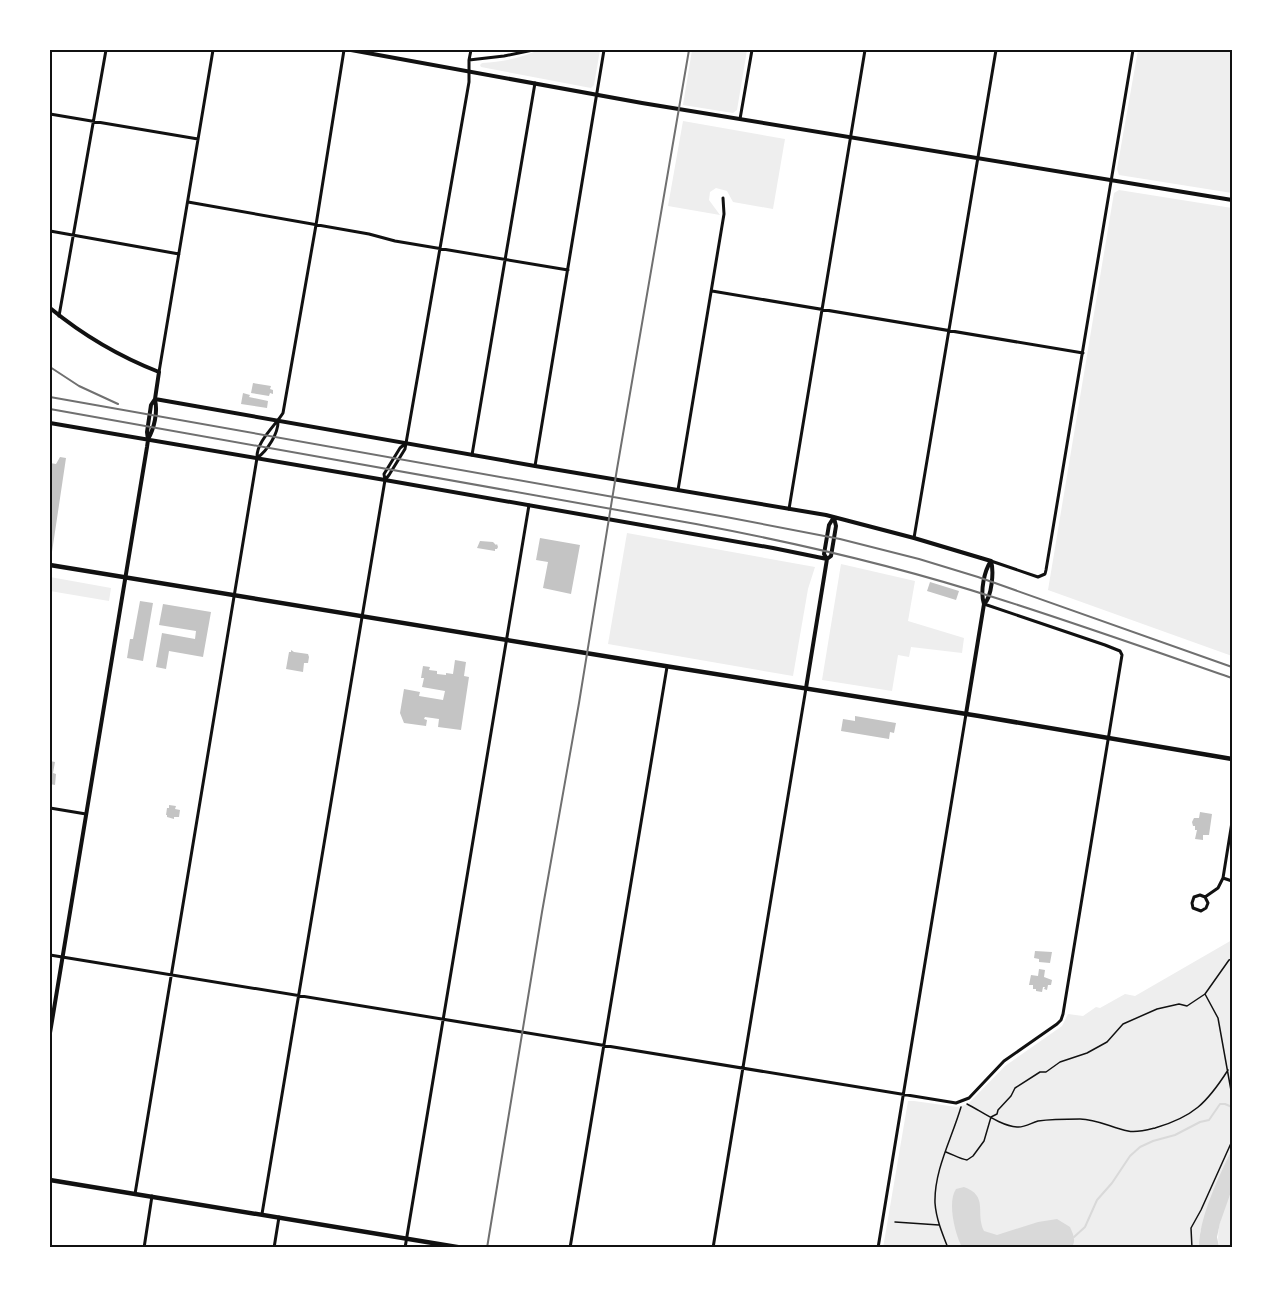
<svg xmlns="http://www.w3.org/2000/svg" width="1282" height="1297" font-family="'Titillium Web',sans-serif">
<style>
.green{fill:#eee}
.water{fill:#d9d9d9}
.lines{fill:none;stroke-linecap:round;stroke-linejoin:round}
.stream{stroke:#d9d9d9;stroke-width:2}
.building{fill:#c4c4c4}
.path{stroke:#111;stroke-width:1.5}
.minor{stroke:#111;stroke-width:3}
.tertiary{stroke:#111;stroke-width:4}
.secondary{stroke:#111;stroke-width:4.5}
.rail{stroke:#707070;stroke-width:2}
.neatline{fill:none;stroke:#111;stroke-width:2}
</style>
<rect width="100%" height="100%" fill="#fff"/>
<!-- green -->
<path class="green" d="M539 50H600L594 85 591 88 481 67 480 65 482 63C502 62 521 58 539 50Z
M692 50H747L737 110 733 113 683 105Z
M1138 50H1232V193L1119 175 1117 169Z
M683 121 785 139 773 209 733 202 727 191 716 188 710 192 709 200 720 215 668 206Z
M1119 190 1232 208V656L1048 590 1114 193Z
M627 533 815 567 808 589 793 676 608 644Z
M841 564 915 581 908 621 964 638 962 653 911 647 909 657 898 655 892 691 822 680Z
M50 577 111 588 109 601 50 591Z
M1232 940V1149L1225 1164 1200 1232 1199 1247 883 1248 908 1101H914L957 1107 968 1104 1005 1066 1062 1026 1068 1014 1083 1016 1096 1007 1100 1008 1125 994 1135 996Z
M1232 1189V1247H1219C1215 1228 1225 1207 1232 1189Z"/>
<!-- water -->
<path class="water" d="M1232 1149V1189L1220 1223 1217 1237 1219 1247H1199C1199 1218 1219 1176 1232 1149Z
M964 1187C989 1196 975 1213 984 1231L997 1235 1038 1222 1057 1219 1070 1227C1073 1234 1077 1241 1071 1248L962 1247C955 1234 947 1202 956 1189Z"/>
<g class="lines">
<!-- stream -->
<path class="stream" d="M1074 1237 1085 1227 1097 1200 1112 1183 1130 1156 1140 1147 1153 1141 1175 1135 1200 1122 1209 1120 1220 1104H1225L1232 1107"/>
</g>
<!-- building -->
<path class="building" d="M253 383 271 386 270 389 273 390V394L270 393 269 396 251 393Z
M243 393 250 395 249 397 268 401 267 408 241 404Z
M60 457 66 458 52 552 50 551V463L56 464Z
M540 538 580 545 571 594 543 588 548 562 536 560Z
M480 541 493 542 496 545 497 544 498 547 497 549H495V551L477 548Z
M930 582 959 591 956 600 927 591Z
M140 601 153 603 143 661 127 658 130 639H133Z
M163 604 211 612 203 657 169 651 166 669 156 667 162 633 195 639 196 631 159 625Z
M291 650 294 652 308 654 309 657 308 663H304L303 672 286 669 289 652H291Z
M455 660 466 662 464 676 469 677 461 730 438 727 439 719 425 717 424 719 427 720 426 726 404 723 400 713 404 689 420 692 419 696 443 700 445 691 422 687 424 678H421L423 666 430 667 429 670 437 671V674L446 675V673L453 674Z
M855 716 896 723 894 733 890 732 889 739 841 731 843 719 855 721Z
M50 761 55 762 53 773 56 774 55 785 50 784Z
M169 805 176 806 175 809 180 810 179 817H174V819L167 817V815H166L167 808H169Z
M1200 812 1212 814 1209 835H1203V840L1195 839 1197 830H1195V826H1193L1192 822 1194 818H1199Z
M1035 951 1052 952 1050 963 1039 962V959L1034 958Z
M1039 969 1045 970 1044 977 1052 980 1051 985H1048L1047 990 1044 989 1045 987H1043L1042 992 1036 991V989H1033V985H1029L1031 975 1038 976Z"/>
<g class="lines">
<!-- path -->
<path class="path" d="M1205 994 1218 1018 1232 1096
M967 1104C981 1111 1001 1126 1017 1127 1024 1128 1031 1123 1038 1121 1052 1119 1066 1119 1080 1119 1097 1119 1112 1128 1128 1131 1136 1133 1147 1130 1155 1128 1193 1117 1207 1103 1228 1070
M946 1152C954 1155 960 1159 967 1160L973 1156 984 1141 991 1117 997 1114 998 1110 1011 1096 1015 1088 1040 1072H1046L1060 1062 1087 1053 1107 1042 1123 1024 1157 1009 1179 1004 1187 1006 1205 994 1229 960 1232 959
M895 1222 939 1225
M948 1248C942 1233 936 1218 935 1203 934 1170 952 1138 961 1107
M1192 1248 1191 1228 1201 1210 1232 1141"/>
<!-- minor -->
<path class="minor" d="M469 60 504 56 533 50
M50 114 198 139
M740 119 752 50
M188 202 369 234 395 241 568 270
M50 231 179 254
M712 291 1083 353
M59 316 106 50
M159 372 213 50
M472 455 535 83
M257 458C267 451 279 433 278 420
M535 466 604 50
M385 480 389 475 405 449 469 82V60L471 50
M678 490 724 214 723 198
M789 509 865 50
M914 538 996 50
M991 561 1038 577 1045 574 1046 570 1133 50
M50 808 86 814
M1223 878 1232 822
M1205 897 1208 903 1206 908 1201 911 1193 908 1192 903 1194 897 1200 895 1205 897 1218 888 1223 878 1232 881
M50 955 956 1103 969 1098 1004 1061 1057 1024 1061 1020 1063 1014 1122 655 1120 651 1105 645 984 604
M135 1194 257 458C256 442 275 426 283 413L316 225 344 50
M262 1214 385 480 384 474 400 448 406 443
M144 1248 152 1196
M274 1248 279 1217
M405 1248 529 505
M570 1248 667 667
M713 1248 806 688
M878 1248 966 714"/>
<!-- tertiary -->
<path class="tertiary" d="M351 50 642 103 1232 200
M50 308C84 336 118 356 159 372L155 399 151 405 147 432 148 440 147 447 50 1033
M155 399 535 466 826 515 914 538 991 561
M50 423 385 480 773 548 827 559
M148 439C154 429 158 412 155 400
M827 559 831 556 836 526 834 518
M984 604C992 597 994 571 991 561
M806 688 827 559 824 554 829 525 834 517
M966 714 984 604C980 592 984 571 991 561"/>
<!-- secondary -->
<path class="secondary" d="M50 565 659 665 979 716 1232 759
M50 1180 463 1248"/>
<!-- rail -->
<path class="rail" d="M50 367 79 386 118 404
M50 397 726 517 840 539 919 559 978 577 1232 667
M50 409 696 524C797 543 897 566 996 598 1075 623 1154 651 1232 678
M487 1248 542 912 579 703 617 469 689 50"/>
</g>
<!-- border -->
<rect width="1282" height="1297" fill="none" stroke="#ffffff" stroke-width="102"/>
<rect x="51" y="51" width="1180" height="1195" class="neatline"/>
</svg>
